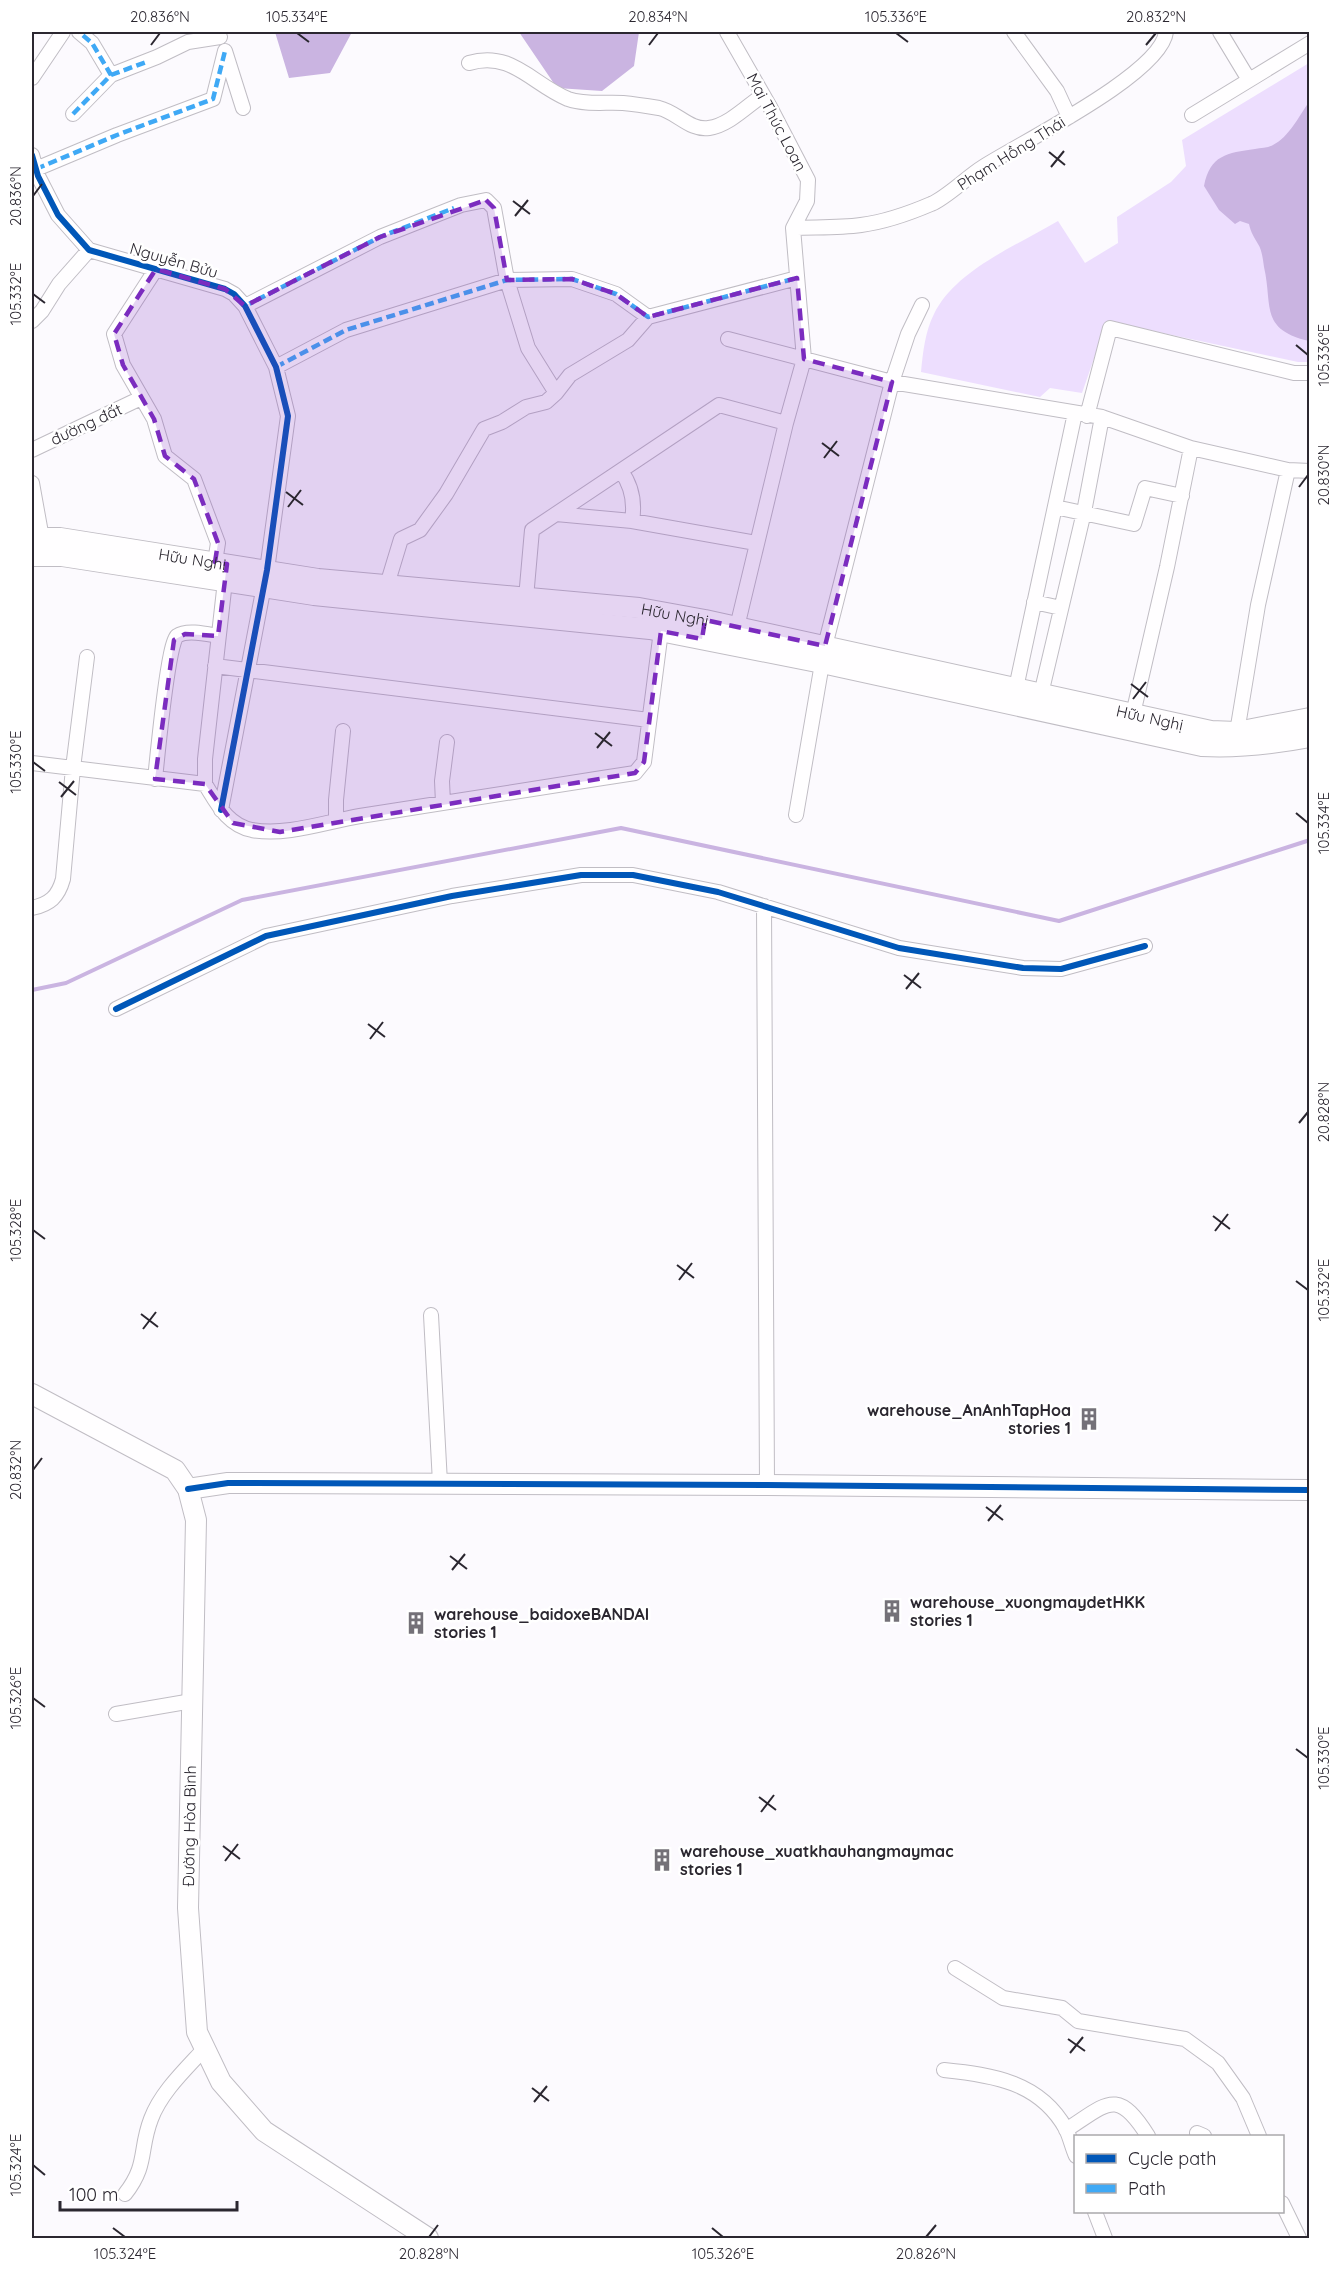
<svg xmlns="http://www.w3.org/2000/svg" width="1341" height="2270" font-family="Quicksand,sans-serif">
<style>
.green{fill:#eddefe}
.water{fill:#cab4e1}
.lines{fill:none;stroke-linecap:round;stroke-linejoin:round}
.stream{stroke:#cab4e1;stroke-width:4}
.street-casing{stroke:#c0bdc4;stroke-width:16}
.secondary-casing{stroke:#c0bdc4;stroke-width:22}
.street{stroke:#fffeff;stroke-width:14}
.secondary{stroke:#fffeff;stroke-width:20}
.quiet{stroke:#3fa9f5;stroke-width:4.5;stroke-dasharray:9 4.5;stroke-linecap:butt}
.cycleway-casing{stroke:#fff;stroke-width:10}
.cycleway{stroke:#0057b8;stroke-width:6}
.marked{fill:#7b2cbf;fill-opacity:0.2;stroke:#7b2cbf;stroke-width:4.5;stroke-dasharray:12 8;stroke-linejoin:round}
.ticks{fill:none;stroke:#2b2730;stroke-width:2}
.labels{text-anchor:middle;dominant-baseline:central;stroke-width:5;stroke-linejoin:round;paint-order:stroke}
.street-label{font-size:16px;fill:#2b2730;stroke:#fff}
.poi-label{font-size:16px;font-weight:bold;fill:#2b2730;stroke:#fff;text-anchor:start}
.neatline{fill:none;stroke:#2b2730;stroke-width:2}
.ticks-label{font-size:15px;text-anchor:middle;fill:#2b2730}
</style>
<rect width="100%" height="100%" fill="#fcfafe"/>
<!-- green -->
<path class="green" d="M1309 63V362H1298L1107 321 1082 393 1050 388 1040 397 921 372C923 352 925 332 934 314 955 270 1018 245 1058 221L1085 263 1118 243 1117 217 1171 182 1186 166 1182 140Z"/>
<!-- water -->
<path class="water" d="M275 32H352L330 73 289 78Z
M519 32H639L634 66 602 91 557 88Z
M1309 102 1310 341H1309C1259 329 1273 306 1264 267 1263 260 1262 250 1258 244 1254 237 1251 233 1249 224L1240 221 1235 224 1219 210 1204 186C1210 155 1227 153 1255 149 1261 148 1268 148 1273 145 1289 137 1299 116 1309 102Z"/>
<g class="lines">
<!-- stream -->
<path class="stream" d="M32 990 66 983 242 900 621 828 1059 921 1310 840"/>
<!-- street casing -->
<g class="street-casing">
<path id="street" d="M727 32 770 107 808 180 807 201 793 228 804 359 786 423
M1014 32 1057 91 1069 117
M1220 32 1249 80
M225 51 243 108
M469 63C511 50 532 84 568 99 585 105 605 102 623 103 634 104 647 106 659 108 677 112 690 131 709 128 729 125 747 106 763 95
M111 75 157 57 188 42 220 37
M32 78 63 32
M73 114 111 75 92 43 79 32
M1192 115 1310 43
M32 155 38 176 58 215 89 250 225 289 234 294 245 306 276 367 288 416 267 570 221 810
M36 169 117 135 213 99 225 51
M793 228C816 227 839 228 861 225 884 222 910 213 931 204 946 198 967 177 983 167 1020 143 1161 74 1166 32
M156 269 114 334 123 365 154 419 165 456 194 479 218 543 215 562
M245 306 380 237 461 205 486 200 494 208 507 280 528 348 556 393
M32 321 42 311 59 284 89 250
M728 339 892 382 1102 417 1191 448 1288 470 1310 471
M276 367 346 330 507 280 572 279 616 294 648 317 797 278
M1087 416 1110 328 1294 373H1310
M32 450 141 398
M621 471C632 486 635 503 632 521
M32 483 43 544
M1055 507 1134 524 1145 488 1182 496
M556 514 632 521 756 543
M387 585 401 539 420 530 446 494 484 429 502 422 526 407 546 402 556 393 570 375 628 340 648 317
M526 598 532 530 719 405 786 423 737 627
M1034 602 1061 608
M215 666 649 720
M1018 694 1016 688 1075 413
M1034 699 1041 694 1084 512 1102 417
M1133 714 1167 567 1191 448
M1237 732 1258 605 1288 470
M32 763 205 784C217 803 227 825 252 830 287 836 325 822 360 816 451 802 543 787 635 773L644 762 661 631
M155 779C157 761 168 642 177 636 187 629 207 634 218 636
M205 784V759L225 581
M443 803 442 781 447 742
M796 815 825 646 892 382 908 334 922 305
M336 820V800L343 731
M764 906 767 1485
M32 908C50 904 58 897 63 879L73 768 87 657
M116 1009 266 936 452 896 581 875H633L718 892 899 948 1023 968 1061 969 1145 946
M431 1315 440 1483
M116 1714 192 1701
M955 1968 1003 1998 1062 2008 1078 2021 1185 2039 1218 2063 1243 2098 1259 2136
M944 2070C993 2075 1040 2082 1066 2129 1070 2137 1072 2147 1076 2156
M1066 2130C1108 2103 1117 2087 1148 2136
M1197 2133 1204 2136
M125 2194C148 2165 139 2150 151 2119 161 2092 186 2069 205 2048
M1282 2203 1299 2238
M1095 2212 1105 2238"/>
</g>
<!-- secondary casing -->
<g class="secondary-casing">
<g id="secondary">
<path id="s1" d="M32 538H60L318 579 639 608 705 620 1211 731 1237 732 1310 718"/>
<path d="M32 556H62L314 595 650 629 822 663 1202 746C1239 748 1273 744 1310 737"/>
<path d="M32 1394 175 1470 188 1489 196 1520 188 1908 197 2032 221 2082 264 2131 428 2238"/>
<path d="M188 1489 228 1483 767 1485 1310 1490"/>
</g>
</g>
<!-- street -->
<use href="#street" class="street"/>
<!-- secondary -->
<use href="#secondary" class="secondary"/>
<!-- quiet -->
<path class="quiet" d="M111 75 149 61
M73 114 111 75 92 43 79 32
M36 169 117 135 213 99 225 51
M245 306 380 237 454 208
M276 367 346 330 507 280 572 279 616 294 648 317 797 278"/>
<!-- cycleway casing -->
<g class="cycleway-casing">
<path id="cycleway" d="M32 155 38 176 58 215 89 250 225 289 234 294 245 306 276 367 288 416 267 570 221 810
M116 1009 266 936 452 896 581 875H633L718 892 899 948 1023 968 1061 969 1145 946
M188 1489 228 1483 767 1485 1310 1490"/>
</g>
<!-- cycleway -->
<use href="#cycleway" class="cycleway"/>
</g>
<!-- marked area -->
<path class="marked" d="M486 200 494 208 507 280 572 279 616 294 648 317 797 278 804 359 892 382 825 646 705 620 702 639 661 631 644 762 635 773 280 832 233 823 205 784 155 779 174 640 185 634 218 636 227 564 215 562 218 543 194 479 165 456 154 419 123 365 114 334 156 269 225 289 245 306 380 237Z"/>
<!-- ticks -->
<path class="ticks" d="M297 33 309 42M896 33 908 42M151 45 160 33M649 45 658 33M1146 45 1156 33M1049 152 1065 165M1051 167 1064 151M33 196 42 184M513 201 530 214M515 216 528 200M33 294 45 303M1296 345 1308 355M822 443 839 456M824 458 837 441M1299 487 1308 475M286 492 303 505M288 507 301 490M1131 684 1148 697M1133 699 1146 682M595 733 612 746M597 748 610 732M33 762 45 771M59 782 76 795M61 797 74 781M1296 813 1308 823M904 975 921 988M906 989 919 973M368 1024 385 1037M370 1039 383 1022M1299 1123 1308 1112M1213 1216 1230 1229M33 1230 45 1239M1215 1231 1228 1214M677 1265 694 1278M679 1280 692 1263M1296 1281 1308 1290M141 1314 158 1327M143 1329 156 1312M33 1470 42 1458M986 1507 1003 1520M988 1521 1001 1505M450 1556 467 1569M452 1570 465 1554M33 1698 45 1707M1296 1749 1308 1758M759 1797 776 1810M761 1812 774 1795M223 1846 240 1859M225 1861 238 1844M1068 2039 1085 2051M1070 2053 1083 2037M532 2088 549 2101M534 2102 547 2086M33 2165 45 2175M113 2228 125 2237M712 2228 723 2237M429 2237 438 2225M926 2237 936 2225"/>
<!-- icons -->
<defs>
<g id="building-bare" transform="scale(1.8)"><path d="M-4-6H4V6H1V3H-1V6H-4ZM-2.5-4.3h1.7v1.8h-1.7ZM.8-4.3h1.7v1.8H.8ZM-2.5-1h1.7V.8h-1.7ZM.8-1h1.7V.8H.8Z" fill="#747178" stroke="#fff" stroke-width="2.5" paint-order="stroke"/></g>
</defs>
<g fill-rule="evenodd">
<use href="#building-bare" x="1089" y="1419"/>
<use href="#building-bare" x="892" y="1611"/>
<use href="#building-bare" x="416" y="1623"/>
<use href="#building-bare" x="662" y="1860"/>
</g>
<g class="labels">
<!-- street labels -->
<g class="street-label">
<text transform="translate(777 122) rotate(62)">Mai Thúc Loan</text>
<text transform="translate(1011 153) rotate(-32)">Phạm Hồng Thái</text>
<text transform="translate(174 260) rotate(16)">Nguyễn Bửu</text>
<text transform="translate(86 424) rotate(-25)">đường đất</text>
<text stroke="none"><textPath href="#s1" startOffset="162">Hữu Nghị</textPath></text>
<text stroke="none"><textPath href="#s1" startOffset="648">Hữu Nghị</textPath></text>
<text stroke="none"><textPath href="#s1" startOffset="1134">Hữu Nghị</textPath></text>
<text transform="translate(189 1826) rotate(-89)">Đường Hòa Bình</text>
</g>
<!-- poi labels -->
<g class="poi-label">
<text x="1071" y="1410" text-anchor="end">warehouse_AnAnhTapHoa<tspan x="1071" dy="18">stories 1</tspan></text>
<text x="910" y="1602">warehouse_xuongmaydetHKK<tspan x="910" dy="18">stories 1</tspan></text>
<text x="434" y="1614">warehouse_baidoxeBANDAI<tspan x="434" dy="18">stories 1</tspan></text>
<text x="680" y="1851">warehouse_xuatkhauhangmaymac<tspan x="680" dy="18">stories 1</tspan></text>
</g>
</g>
<!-- border -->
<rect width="1341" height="2270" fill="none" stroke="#ffffff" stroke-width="66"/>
<!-- legend -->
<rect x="1074" y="2135" width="210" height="78" fill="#ffffff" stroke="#aaa9ac" stroke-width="1.5"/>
<rect x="1086" y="2154" width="30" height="9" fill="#0057b8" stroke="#aaa9ac" stroke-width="1.5"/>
<text x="1128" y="2165" font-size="18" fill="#2b2730">Cycle path</text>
<rect x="1086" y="2184" width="30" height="9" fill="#3fa9f5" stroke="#aaa9ac" stroke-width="1.5"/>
<text x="1128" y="2195" font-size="18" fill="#2b2730">Path</text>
<!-- scale -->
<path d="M60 2201v9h177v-9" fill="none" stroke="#2b2730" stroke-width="3"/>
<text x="69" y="2201" font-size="18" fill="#2b2730" stroke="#ffffff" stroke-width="4.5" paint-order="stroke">100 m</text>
<rect x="33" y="33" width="1275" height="2204" class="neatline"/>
<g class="ticks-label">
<text x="160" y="22">20.836°N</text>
<text x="297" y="22">105.334°E</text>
<text x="658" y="22">20.834°N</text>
<text x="896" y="22">105.336°E</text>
<text x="1156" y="22">20.832°N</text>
<text transform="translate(16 196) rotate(-90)" y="5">20.836°N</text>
<text transform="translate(16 294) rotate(-90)" y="5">105.332°E</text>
<text transform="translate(1324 355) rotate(-90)" y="5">105.336°E</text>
<text transform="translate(1324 475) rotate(-90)" y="5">20.830°N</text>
<text transform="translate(16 762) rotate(-90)" y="5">105.330°E</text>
<text transform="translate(1324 823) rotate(-90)" y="5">105.334°E</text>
<text transform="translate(1324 1112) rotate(-90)" y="5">20.828°N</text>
<text transform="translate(16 1230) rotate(-90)" y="5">105.328°E</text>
<text transform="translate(1324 1290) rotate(-90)" y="5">105.332°E</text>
<text transform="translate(16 1470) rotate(-90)" y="5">20.832°N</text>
<text transform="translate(16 1698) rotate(-90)" y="5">105.326°E</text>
<text transform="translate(1324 1758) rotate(-90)" y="5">105.330°E</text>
<text transform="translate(16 2165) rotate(-90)" y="5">105.324°E</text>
<text x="125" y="2259">105.324°E</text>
<text x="429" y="2259">20.828°N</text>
<text x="723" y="2259">105.326°E</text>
<text x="926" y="2259">20.826°N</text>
</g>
</svg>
